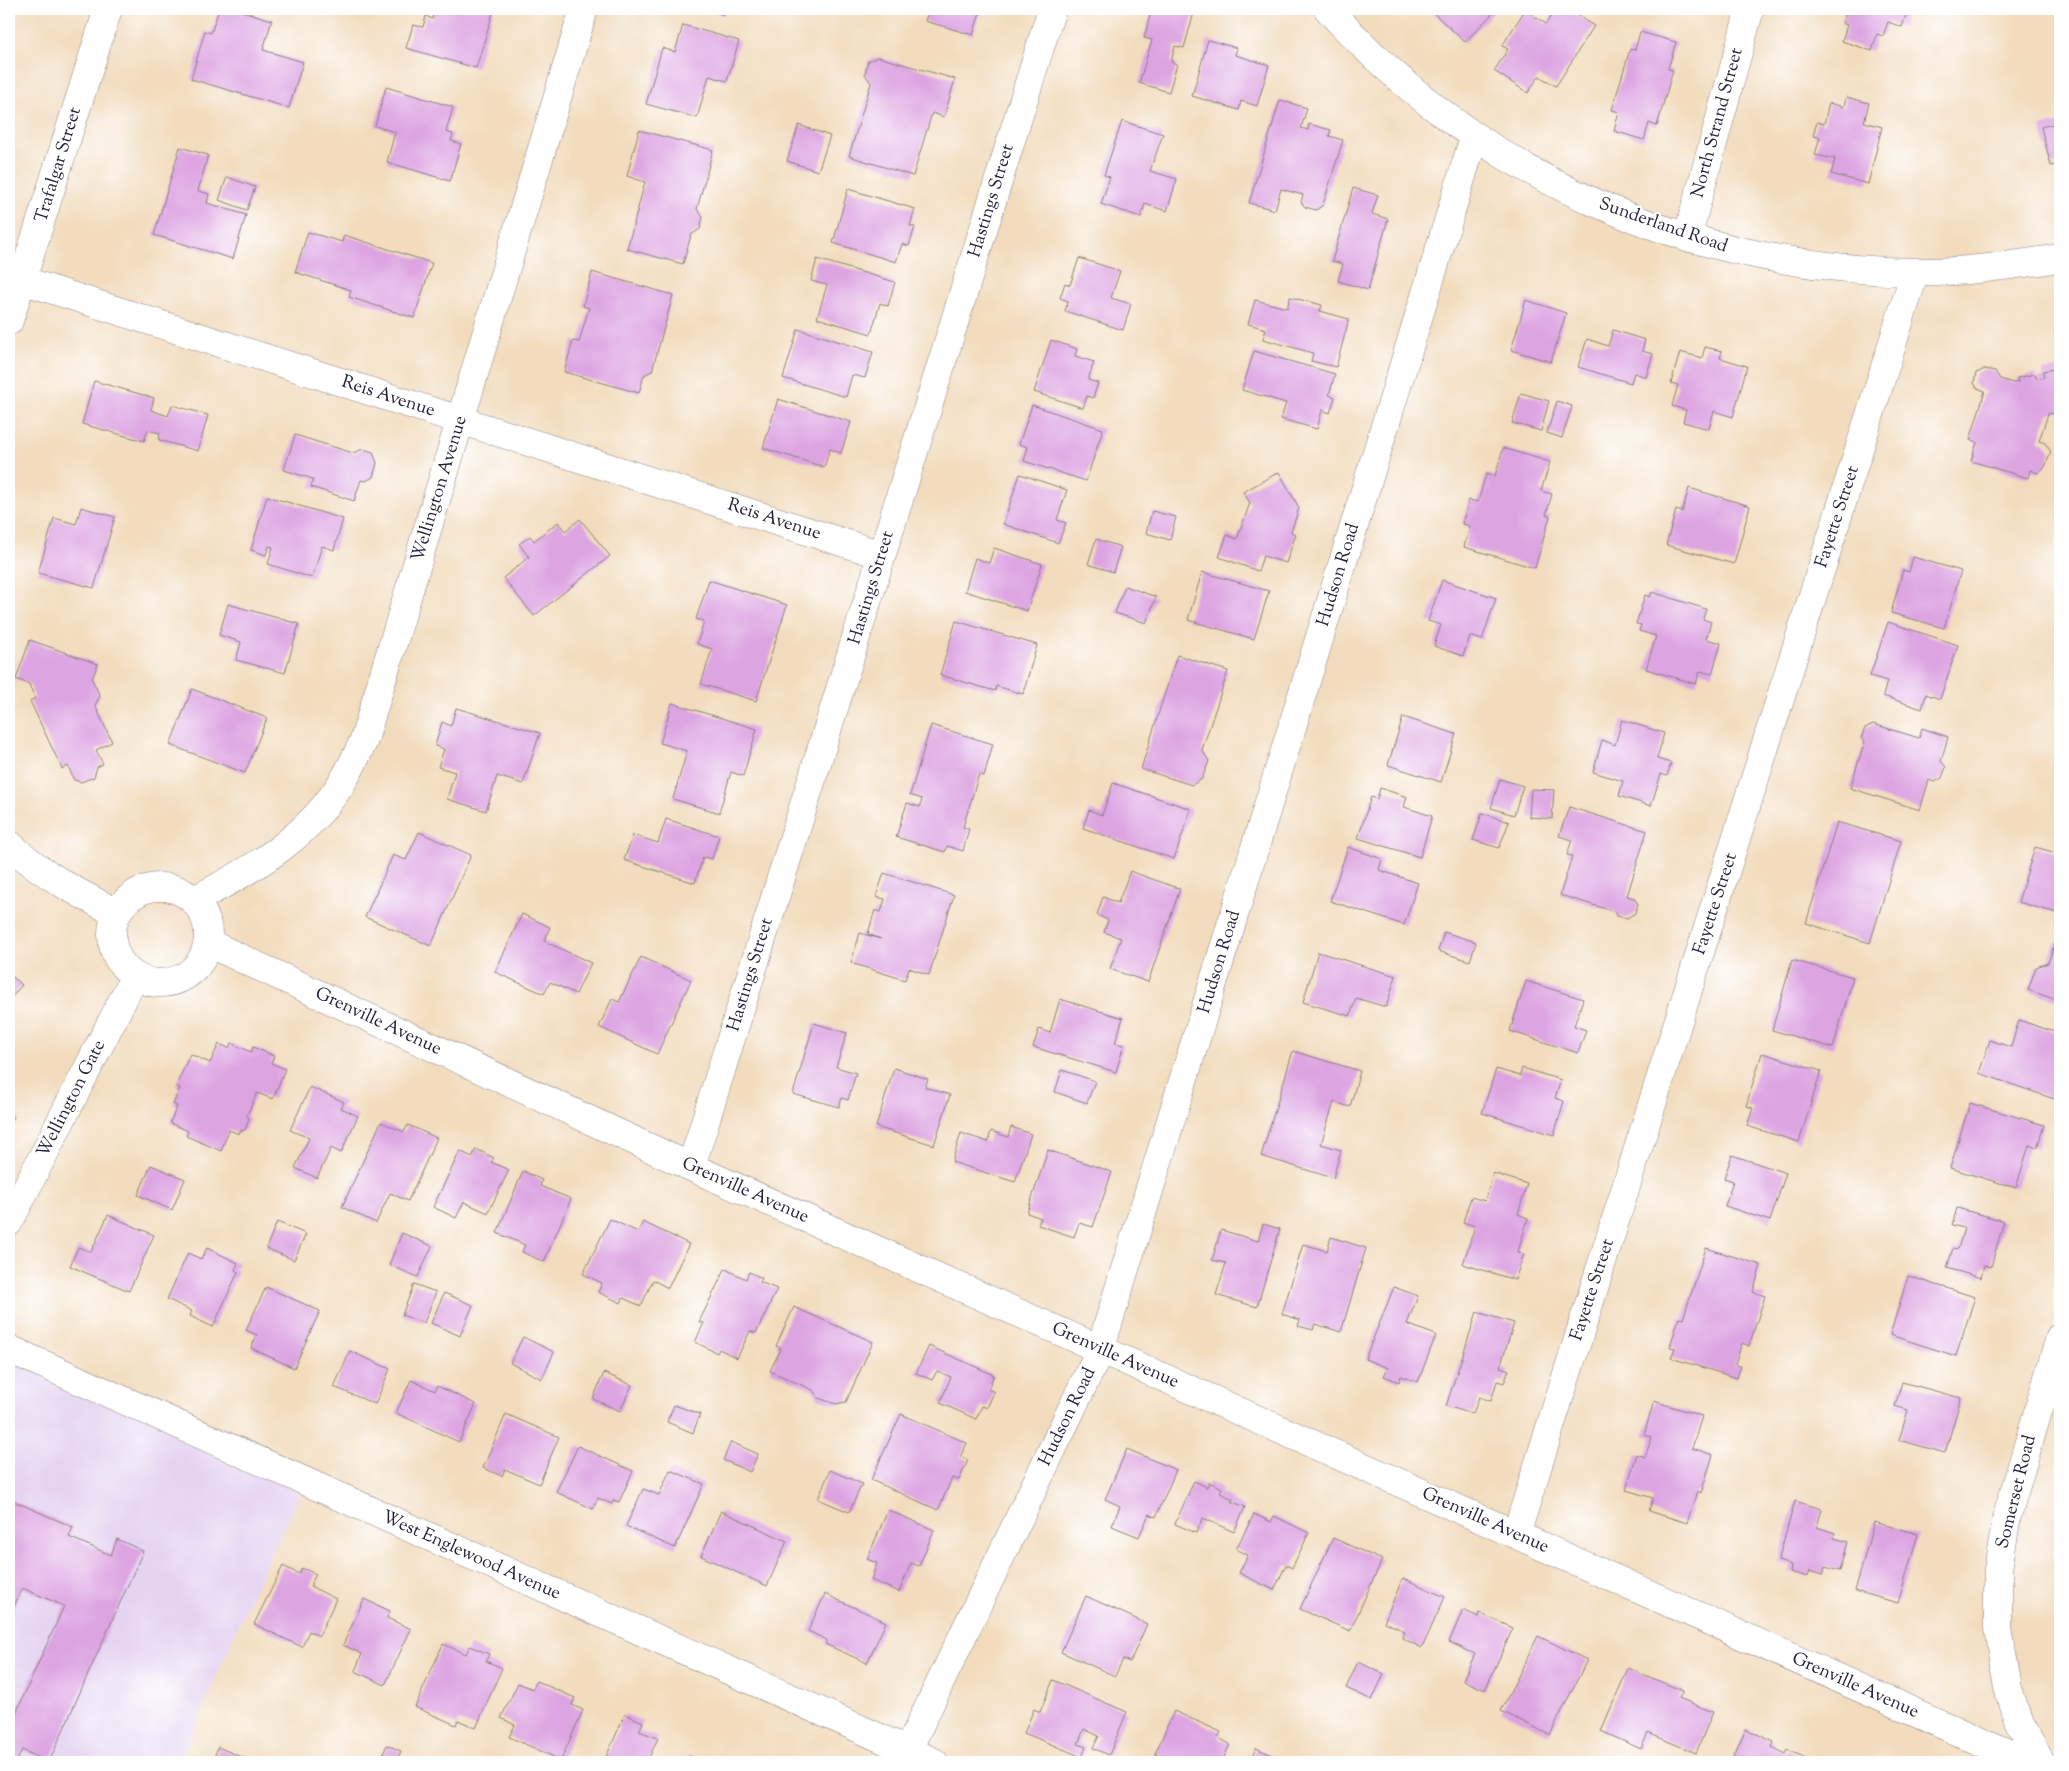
<svg xmlns="http://www.w3.org/2000/svg" width="2069" height="1771" font-family="'Sorts Mill Goudy',serif">
<style>
.built{fill:#e5d3f1}
.building{fill:#dda4e2}
.lines{fill:none;stroke-linecap:round;stroke-linejoin:round}
.street-casing{stroke:#8a7f7c;stroke-width:29}
.street{stroke:#fff;stroke-width:28}
.labels{text-anchor:middle;dominant-baseline:central;stroke-width:4.5;stroke-linejoin:round;paint-order:stroke}
.street-label{font-size:18px;fill:#22223b;stroke:#fff}
</style>
<rect width="100%" height="100%" fill="#fff"/>
<filter id="ink" filterUnits="userSpaceOnUse"><feTurbulence type="fractalNoise" baseFrequency=".02" numOctaves="2"/><feDisplacementMap in="SourceGraphic" scale="10" xChannelSelector="R" yChannelSelector="G"/><feConvolveMatrix kernelMatrix="1 2 1 2 8 2 1 2 1" color-interpolation-filters="sRGB"/></filter>
<filter id="wash" filterUnits="userSpaceOnUse"><feTurbulence type="fractalNoise" baseFrequency=".0096" numOctaves="4" result="noise"/><feDisplacementMap in="SourceGraphic" scale="20" xChannelSelector="R" yChannelSelector="G"/><feGaussianBlur stdDeviation="1.12" result="paint"/><feColorMatrix in="noise" values="0 0 0 0 0 0 0 0 0 0 0 0 0 0 0 0 0 1.4 0 .05"/><feComposite in="paint" operator="in"/></filter>
<g filter="url(#wash)">
<rect width="100%" height="100%" fill="#f2dcbd"/>
<!-- built -->
<path class="built" d="M9 1349 306 1482 253 1592 180 1762H9Z"/>
<g id="blocks">
<!-- building -->
<path class="building" d="M219 9H235L272 20 263 50 303 62 289 108 191 79 205 31 211 33Z
M435 9H494L476 68 406 48 413 25 423 27 426 16 432 19Z
M706 9H726L724 15Z
M929 9H981L973 35 925 21Z
M1141 9H1195L1184 48 1175 46 1171 62 1177 64 1169 92 1139 83 1152 40 1144 38 1151 12Z
M1429 9H1497L1465 42Z
M1556 9H1567L1594 26 1556 86 1539 76 1528 93 1494 71 1508 49 1502 46 1525 10 1546 24Z
M1847 9H1908L1902 27 1888 22 1883 36 1877 34 1872 51 1842 41 1847 25 1842 23Z
M683 25 739 41 727 81 709 76 697 118 646 104 662 48 675 52Z
M1640 32 1676 42 1668 69 1673 70 1657 126 1649 123 1644 140 1614 131 1619 112 1612 110 1630 49 1635 50Z
M1208 40 1237 48 1235 55 1269 65 1257 106 1241 101 1239 110 1192 96Z
M878 57 955 79 944 117 932 113 913 176 849 156 871 83 865 74 868 61Z
M386 87 453 107 446 132 453 134 451 141 461 144 450 181 387 162 395 132 375 126Z
M1846 97 1869 103 1864 122 1882 127 1868 184 1831 174 1835 159 1815 155 1820 137 1813 136 1817 122 1824 124 1829 103 1844 107Z
M1280 100 1307 108 1301 128 1308 130 1309 124 1331 130 1329 136 1343 140 1323 205 1316 210 1305 207 1301 202 1303 195 1281 189 1275 210 1249 203Z
M9 111 15 112 9 134Z
M1122 121 1163 134 1150 171 1177 179 1167 211 1145 204 1141 217 1101 204 1110 177 1104 175Z
M2060 122V163L2051 166 2041 127Z
M799 125 830 136 818 171 787 161Z
M639 130 713 150 697 209 703 217 700 229 691 235 683 264 627 249 645 182 627 176Z
M180 147 208 155 198 191 209 194 207 203 246 215 233 259 154 235Z
M227 177 255 187 247 210 219 200Z
M1353 188 1378 195 1372 214 1388 219 1368 290 1338 281 1343 264 1332 261Z
M848 189 915 209 910 226 915 227 909 246 902 244 896 262 833 243Z
M308 232 342 242 344 235 432 263 414 318 349 297 351 290 295 272Z
M1079 258 1120 271 1111 298 1131 304 1123 330 1065 311 1068 301 1060 298 1065 283 1070 285Z
M817 259 895 282 888 306 880 303 871 334 817 318 827 285 811 281Z
M592 272 673 295 652 371 644 375 639 393 564 372 573 341 579 342 589 308 583 306Z
M1290 297 1322 305 1320 311 1349 319 1336 367 1311 361 1313 353 1263 339 1266 329 1248 324 1255 300 1287 308Z
M1526 300 1566 313 1551 362 1511 350Z
M798 329 873 352 865 378 852 375 846 397 783 378Z
M1613 330 1645 340 1642 351 1653 354 1646 377 1634 373 1631 383 1578 367 1587 339 1608 346Z
M1051 340 1077 349 1075 356 1094 362 1088 380 1098 383 1093 398 1087 396 1083 408 1034 392Z
M1705 347 1722 351 1720 358 1747 366 1733 417 1714 411 1709 429 1683 422 1686 410 1672 406 1678 385 1671 383 1680 352 1702 358Z
M1254 351 1335 374 1329 395 1335 397 1330 413 1322 410 1317 429 1281 419 1286 403 1242 390Z
M2060 368V412L2048 414 2039 441 2045 443 2051 452 2045 467 2038 473 2030 470 2028 478 1971 461 1977 442 1970 440 1985 391 1977 388 1974 383 1976 373 1985 369 1995 371 2000 379 2013 383 2018 382 2017 378 2035 374 2037 379 2044 377 2043 371Z
M94 381 154 398 151 410 168 416 172 405 208 415 198 451 159 440 160 433 148 430 144 441 82 424Z
M1521 393 1549 401 1541 431 1512 423Z
M778 399 851 422 841 453 830 449 824 467 763 448Z
M1557 401 1572 406 1562 438 1547 433Z
M1032 405 1103 429 1086 481 1024 461 1028 447 1019 444Z
M295 435 353 453 363 449 373 452 377 463 373 477 366 481 361 480 354 501 311 487 313 479 284 470Z
M1503 448 1550 462 1541 491 1552 494 1546 515 1550 516 1535 568 1464 547 1470 526 1462 524 1469 500 1478 502 1486 474 1495 476Z
M1279 472 1299 508 1291 532 1296 534 1286 563 1263 556 1258 571 1219 557 1227 535 1237 539 1250 503 1243 492Z
M1020 474 1067 490 1057 520 1066 523 1058 543 1003 524Z
M1689 488 1750 506 1734 564 1666 545 1676 510 1682 512Z
M267 496 343 519 334 550 322 546 312 578 268 564 273 547 269 546 266 555 251 550Z
M81 507 115 517 94 588 38 573 54 518 76 524Z
M1152 511 1176 517 1170 540 1146 533Z
M580 519 610 556 534 616 503 578 529 557 519 544 530 536 534 541 558 522 565 531Z
M1096 539 1121 547 1113 572 1088 564Z
M994 548 1042 564 1027 611 965 591 975 558 989 563Z
M1913 557 1961 571 1944 628 1891 613 1903 570 1909 572Z
M1202 572 1269 591 1254 639 1188 620Z
M709 580 787 605 756 701 701 684 712 649 697 644 704 621 696 619Z
M1442 580 1496 598 1482 640 1470 636 1463 656 1434 646 1441 625 1428 621Z
M1125 586 1156 597 1146 623 1115 613Z
M1652 592 1706 609 1703 619 1711 622 1706 639 1721 643 1712 674 1700 671 1696 684 1646 669 1656 636 1639 631 1641 625 1636 624 1645 595 1650 597Z
M228 604 299 624 285 673 236 660 241 642 219 635Z
M956 621 1037 645 1023 694 996 686 995 691 940 675Z
M1888 622 1958 645 1940 699 1926 694 1922 709 1883 696 1887 681 1870 676Z
M30 640 98 664 92 679 100 696 95 705 112 742 96 750 103 764 97 767 94 777 81 782 74 780 68 766 62 769 30 701 35 698 29 684 16 679Z
M1177 655 1228 671 1202 750 1209 761 1202 779 1192 785 1141 769Z
M192 689 267 718 245 773 170 745Z
M672 703 757 729 743 776 731 772 719 813 673 799 687 751 660 743Z
M456 708 540 733 523 784 497 776 486 811 447 799 455 772 438 767 444 749 435 746 442 722 451 726Z
M1403 717 1456 734 1441 782 1388 765Z
M1622 720 1664 733 1657 759 1671 763 1667 776 1661 774 1651 806 1619 796 1623 781 1593 772 1602 740 1615 745Z
M1873 724 1919 738 1922 728 1948 737 1941 761 1946 767 1942 778 1934 782 1929 780 1920 810 1850 788 1865 741 1861 738 1865 728Z
M931 725 993 744 984 776 979 774 963 827 969 829 963 851 947 846 945 852 896 837 907 803 920 807 922 799 910 795Z
M1500 779 1523 786 1514 815 1491 808Z
M1113 783 1191 809 1174 859 1083 828 1089 810 1102 815Z
M1380 788 1407 797 1404 807 1432 816 1420 857 1358 838 1371 797 1377 799Z
M1531 789 1554 790 1552 819 1529 817Z
M1569 807 1647 831 1627 896 1634 898 1638 904 1635 913 1627 918 1617 916 1616 912 1560 895 1572 856 1567 855 1572 840 1559 836Z
M1482 813 1509 822 1499 848 1473 840Z
M666 819 719 836 712 859 703 857 695 883 624 860 633 835 658 843Z
M1837 822 1901 841 1870 943 1806 923Z
M419 832 471 855 431 946 365 917 393 855 406 860Z
M1348 847 1382 859 1379 870 1418 883 1404 925 1330 901Z
M2035 847 2060 854V914L2018 902Z
M1130 871 1180 889 1148 982 1110 969 1121 938 1104 932 1108 920 1097 915 1103 897 1118 903Z
M884 873 954 895 929 975 909 968 905 980 851 963 860 933 881 939 868 934 875 910 881 912 885 899 876 897Z
M522 914 550 927 544 941 591 963 576 994 550 982 544 994 495 972Z
M1444 932 1476 942 1470 961 1438 951Z
M2055 942 2060 943V1001L2028 990 2036 967 2048 963Z
M1318 952 1396 976 1386 1007 1356 998 1350 1016 1303 1002Z
M641 957 691 980 657 1054 599 1027 612 999 619 1002Z
M1792 960 1853 977 1833 1048 1772 1030Z
M9 974 22 985 9 1000Z
M1526 981 1583 999 1574 1026 1586 1030 1578 1053 1510 1031Z
M1060 999 1123 1018 1115 1043 1124 1045 1116 1072 1033 1047 1039 1029 1050 1033Z
M2019 1020 2060 1034V1090L2057 1100 1979 1073 1990 1040 2011 1047Z
M814 1023 847 1033 836 1067 856 1073 848 1100 842 1098 839 1107 793 1094Z
M231 1043 251 1052 253 1047 274 1056 271 1063 285 1069 273 1099 257 1093 247 1115 249 1119 245 1130 240 1131 239 1134 229 1130 221 1151 186 1136 188 1131 170 1123 177 1106 173 1104 180 1088 176 1086 190 1054 210 1063 219 1044 229 1048Z
M1293 1051 1360 1071 1350 1107 1334 1102 1321 1144 1341 1150 1333 1178 1261 1156Z
M1762 1053 1821 1071 1799 1142 1747 1126 1753 1108 1746 1106Z
M894 1068 928 1079 925 1087 950 1095 934 1145 876 1127Z
M1522 1068 1561 1080 1555 1098 1564 1101 1554 1135 1482 1113 1496 1069 1520 1076Z
M1062 1070 1095 1081 1087 1103 1055 1092Z
M310 1087 344 1102 341 1108 358 1116 341 1153 331 1148 317 1178 295 1168 309 1138 290 1130Z
M1970 1103 2044 1125 2037 1148 2029 1145 2016 1188 1950 1168Z
M9 1114 14 1116 9 1130Z
M381 1122 404 1132 408 1125 437 1138 408 1201 390 1193 376 1223 342 1207Z
M1011 1127 1031 1134 1015 1182 952 1162 961 1133 988 1142 991 1131 1008 1137Z
M476 1149 494 1158 491 1162 509 1170 488 1213 464 1202 456 1218 433 1207 460 1151 472 1157Z
M1048 1150 1112 1172 1093 1227 1079 1223 1074 1237 1038 1225 1041 1218 1027 1213Z
M1732 1155 1786 1173 1770 1221 1725 1206 1733 1181 1724 1178Z
M151 1165 185 1179 172 1210 138 1195Z
M523 1171 542 1180 540 1186 571 1199 544 1262 522 1252 525 1245 497 1233Z
M1493 1173 1527 1184 1518 1214 1528 1218 1518 1252 1524 1254 1515 1280 1463 1264 1475 1226 1463 1222 1471 1197 1485 1201Z
M1957 1208 2004 1221 1991 1267 1984 1265 1981 1278 1947 1268 1953 1248 1958 1249 1964 1228 1952 1225Z
M108 1215 154 1235 129 1291 70 1266 78 1247 91 1252Z
M610 1219 638 1232 643 1222 689 1244 668 1288 653 1280 641 1306 623 1298 621 1303 598 1292 602 1283 583 1274Z
M277 1222 306 1234 294 1260 266 1248Z
M1263 1224 1280 1229 1257 1307 1216 1295 1226 1263 1212 1260 1221 1230 1258 1241Z
M402 1233 432 1246 418 1277 389 1265Z
M1331 1237 1366 1248 1341 1332 1315 1324 1313 1330 1298 1326 1300 1320 1282 1314 1303 1244 1327 1251Z
M207 1248 238 1263 235 1270 238 1272 213 1327 190 1316 192 1311 167 1299 188 1253 201 1259Z
M1706 1248 1761 1265 1753 1292 1765 1296 1749 1346 1742 1343 1735 1365 1741 1366 1737 1378 1671 1358 1675 1348 1670 1347 1679 1318 1683 1319Z
M725 1269 746 1279 749 1272 762 1278 760 1282 777 1289 756 1333 750 1331 737 1358 719 1349 717 1353 695 1342 704 1323 699 1322Z
M1908 1276 1975 1297 1956 1356 1890 1335Z
M414 1284 436 1292 424 1323 402 1315Z
M266 1287 320 1311 294 1368 251 1348 257 1335 246 1330Z
M1394 1287 1418 1296 1407 1324 1436 1335 1418 1382 1401 1376 1399 1382 1384 1376 1388 1368 1365 1359Z
M444 1293 473 1305 460 1336 431 1323Z
M794 1307 873 1342 846 1402 836 1404 818 1398 813 1390 770 1371 781 1348 776 1346Z
M1477 1312 1514 1323 1500 1367 1509 1370 1504 1383 1497 1381 1491 1401 1479 1397 1473 1414 1446 1406Z
M523 1337 554 1352 542 1379 510 1363Z
M929 1346 994 1375 988 1389 994 1392 987 1408 982 1406 976 1419 940 1403 951 1377 937 1371 932 1380 916 1373Z
M350 1351 390 1369 375 1404 334 1387Z
M604 1373 632 1385 620 1411 593 1399Z
M411 1380 435 1391 437 1386 476 1404 459 1442 396 1413Z
M1902 1382 1961 1398 1945 1453 1899 1440 1908 1410 1895 1406Z
M1654 1401 1702 1416 1692 1448 1713 1455 1701 1493 1697 1491 1687 1523 1649 1511 1653 1498 1626 1490 1637 1454 1645 1457 1652 1437 1644 1435Z
M674 1405 700 1414 693 1433 667 1422Z
M506 1414 559 1437 539 1484 505 1469 502 1476 483 1468Z
M901 1414 967 1443 960 1457 968 1460 959 1480 952 1478 938 1510 871 1480Z
M731 1442 758 1454 750 1472 723 1460Z
M578 1446 633 1471 619 1502 614 1500 612 1504 598 1498 593 1509 556 1492Z
M1127 1449 1176 1470 1156 1517 1149 1514 1139 1537 1112 1526 1120 1506 1105 1499Z
M670 1470 704 1484 675 1548 626 1526 643 1489 659 1495Z
M830 1470 862 1484 849 1512 818 1499Z
M1194 1481 1207 1487 1209 1482 1222 1488 1220 1493 1233 1499 1231 1501 1245 1507 1234 1532 1203 1518 1196 1533 1175 1524Z
M9 1499 73 1527 69 1537 111 1555 117 1539 143 1551 49 1762 22 1750 16 1762H9V1712L15 1715 64 1606 22 1588 9 1618Z
M1795 1501 1822 1509 1817 1527 1835 1533 1834 1538 1848 1542 1840 1571 1825 1567 1823 1575 1810 1571 1808 1577 1790 1572 1791 1565 1778 1561Z
M888 1510 934 1530 919 1566 911 1563 899 1592 871 1580 877 1563 867 1559Z
M721 1511 787 1541 767 1586 701 1556Z
M1254 1514 1271 1522 1274 1516 1309 1533 1292 1568 1286 1565 1274 1590 1239 1573 1248 1555 1236 1549Z
M1874 1522 1918 1534 1898 1603 1855 1591Z
M1333 1538 1382 1560 1350 1631 1300 1609Z
M283 1566 299 1574 302 1568 316 1574 310 1586 336 1599 319 1636 309 1631 302 1647 254 1624Z
M1403 1578 1445 1597 1422 1648 1402 1638 1405 1631 1384 1622Z
M825 1594 886 1622 867 1663 825 1644 827 1640 808 1631Z
M1086 1596 1147 1624 1130 1662 1123 1659 1115 1676 1061 1652Z
M364 1599 390 1611 387 1618 411 1629 385 1685 355 1671 362 1654 343 1645Z
M1463 1610 1478 1617 1479 1613 1513 1628 1485 1690 1463 1680 1475 1654 1449 1642Z
M1538 1636 1587 1660 1550 1735 1501 1711Z
M443 1644 466 1654 470 1646 489 1654 486 1661 502 1668 476 1728 458 1720 456 1725 415 1707Z
M1358 1662 1384 1674 1372 1700 1346 1688Z
M1628 1668 1683 1691 1679 1698 1713 1712 1696 1753 1648 1733 1641 1749 1601 1731Z
M1053 1680 1127 1712 1109 1755 1093 1748 1099 1736 1084 1729 1078 1744 1086 1747 1082 1757 1024 1733 1034 1709 1040 1712Z
M536 1681 575 1698 572 1705 583 1710 561 1760 509 1737 515 1725 501 1718 518 1683 533 1689Z
M1174 1711 1221 1732 1218 1738 1230 1744 1222 1762H1172L1155 1754Z
M625 1714 643 1722 639 1731 658 1738 647 1762H604Z
M1746 1729 1774 1742 1772 1747 1786 1754 1788 1750 1815 1762H1738L1740 1759 1734 1756Z
M387 1745 401 1751 396 1762H386L380 1760Z
M218 1747 244 1758 243 1762H194L196 1756 212 1762Z
M1256 1748 1288 1762H1250Z
M689 1756 703 1762H687Z"/>
</g>
</g>
<g filter="url(#ink)">
<use href="#blocks" fill-opacity="0" stroke="#8a7f7c" stroke-width="1"/>
<g class="lines">
<!-- street casing -->
<g class="street-casing">
<path id="street" d="M1328 9C1480 177 1689 268 1915 272 1964 273 2012 265 2060 258
M1687 238 1750 9
M9 276 882 555
M9 321 108 9
M9 844C41 874 78 893 117 913
M112 935a48 48 0 1 1 96 0a48 48 0 1 1-96 0Z
M194 900C252 870 307 839 343 781 351 768 357 754 364 740L584 9
M208 943 691 1167 2026 1762
M691 1167 1052 9
M9 1222 135 976
M9 1349 934 1762
M1516 1535 1915 272
M902 1762 1100 1350 1474 137
M2041 1762 2019 1724 2008 1688 1998 1629V1569L2007 1516 2060 1337"/>
</g>
<!-- street -->
<use href="#street" class="street"/>
</g>
</g>
<g class="labels">
<!-- street labels -->
<g class="street-label">
<text transform="translate(1718 123) rotate(-75)">North Strand Street</text>
<text transform="translate(59 165) rotate(-73)">Trafalgar Street</text>
<text transform="translate(992 201) rotate(-73)">Hastings Street</text>
<text transform="translate(1663 226) rotate(19)">Sunderland Road</text>
<text transform="translate(388 397) rotate(18)">Reis Avenue</text>
<text transform="translate(440 489) rotate(-73)">Wellington Avenue</text>
<text transform="translate(1838 517) rotate(-72)">Fayette Street</text>
<text transform="translate(774 520) rotate(18)">Reis Avenue</text>
<text transform="translate(1339 575) rotate(-73)">Hudson Road</text>
<text transform="translate(872 588) rotate(-73)">Hastings Street</text>
<text transform="translate(1716 904) rotate(-72)">Fayette Street</text>
<text transform="translate(1220 962) rotate(-73)">Hudson Road</text>
<text transform="translate(751 975) rotate(-73)">Hastings Street</text>
<text transform="translate(378 1022) rotate(25)">Grenville Avenue</text>
<text transform="translate(72 1099) rotate(-63)">Wellington Gate</text>
<text transform="translate(745 1191) rotate(24)">Grenville Avenue</text>
<text transform="translate(1593 1290) rotate(-72)">Fayette Street</text>
<text transform="translate(1115 1356) rotate(24)">Grenville Avenue</text>
<text transform="translate(1068 1417) rotate(-64)">Hudson Road</text>
<text transform="translate(2017 1492) rotate(-76)">Somerset Road</text>
<text transform="translate(1485 1521) rotate(24)">Grenville Avenue</text>
<text transform="translate(471 1556) rotate(24)">West Englewood Avenue</text>
<text transform="translate(1855 1686) rotate(24)">Grenville Avenue</text>
</g>
</g>
<!-- margin -->
<rect width="2069" height="1771" fill="none" stroke="#fff" stroke-width="30"/>
</svg>
